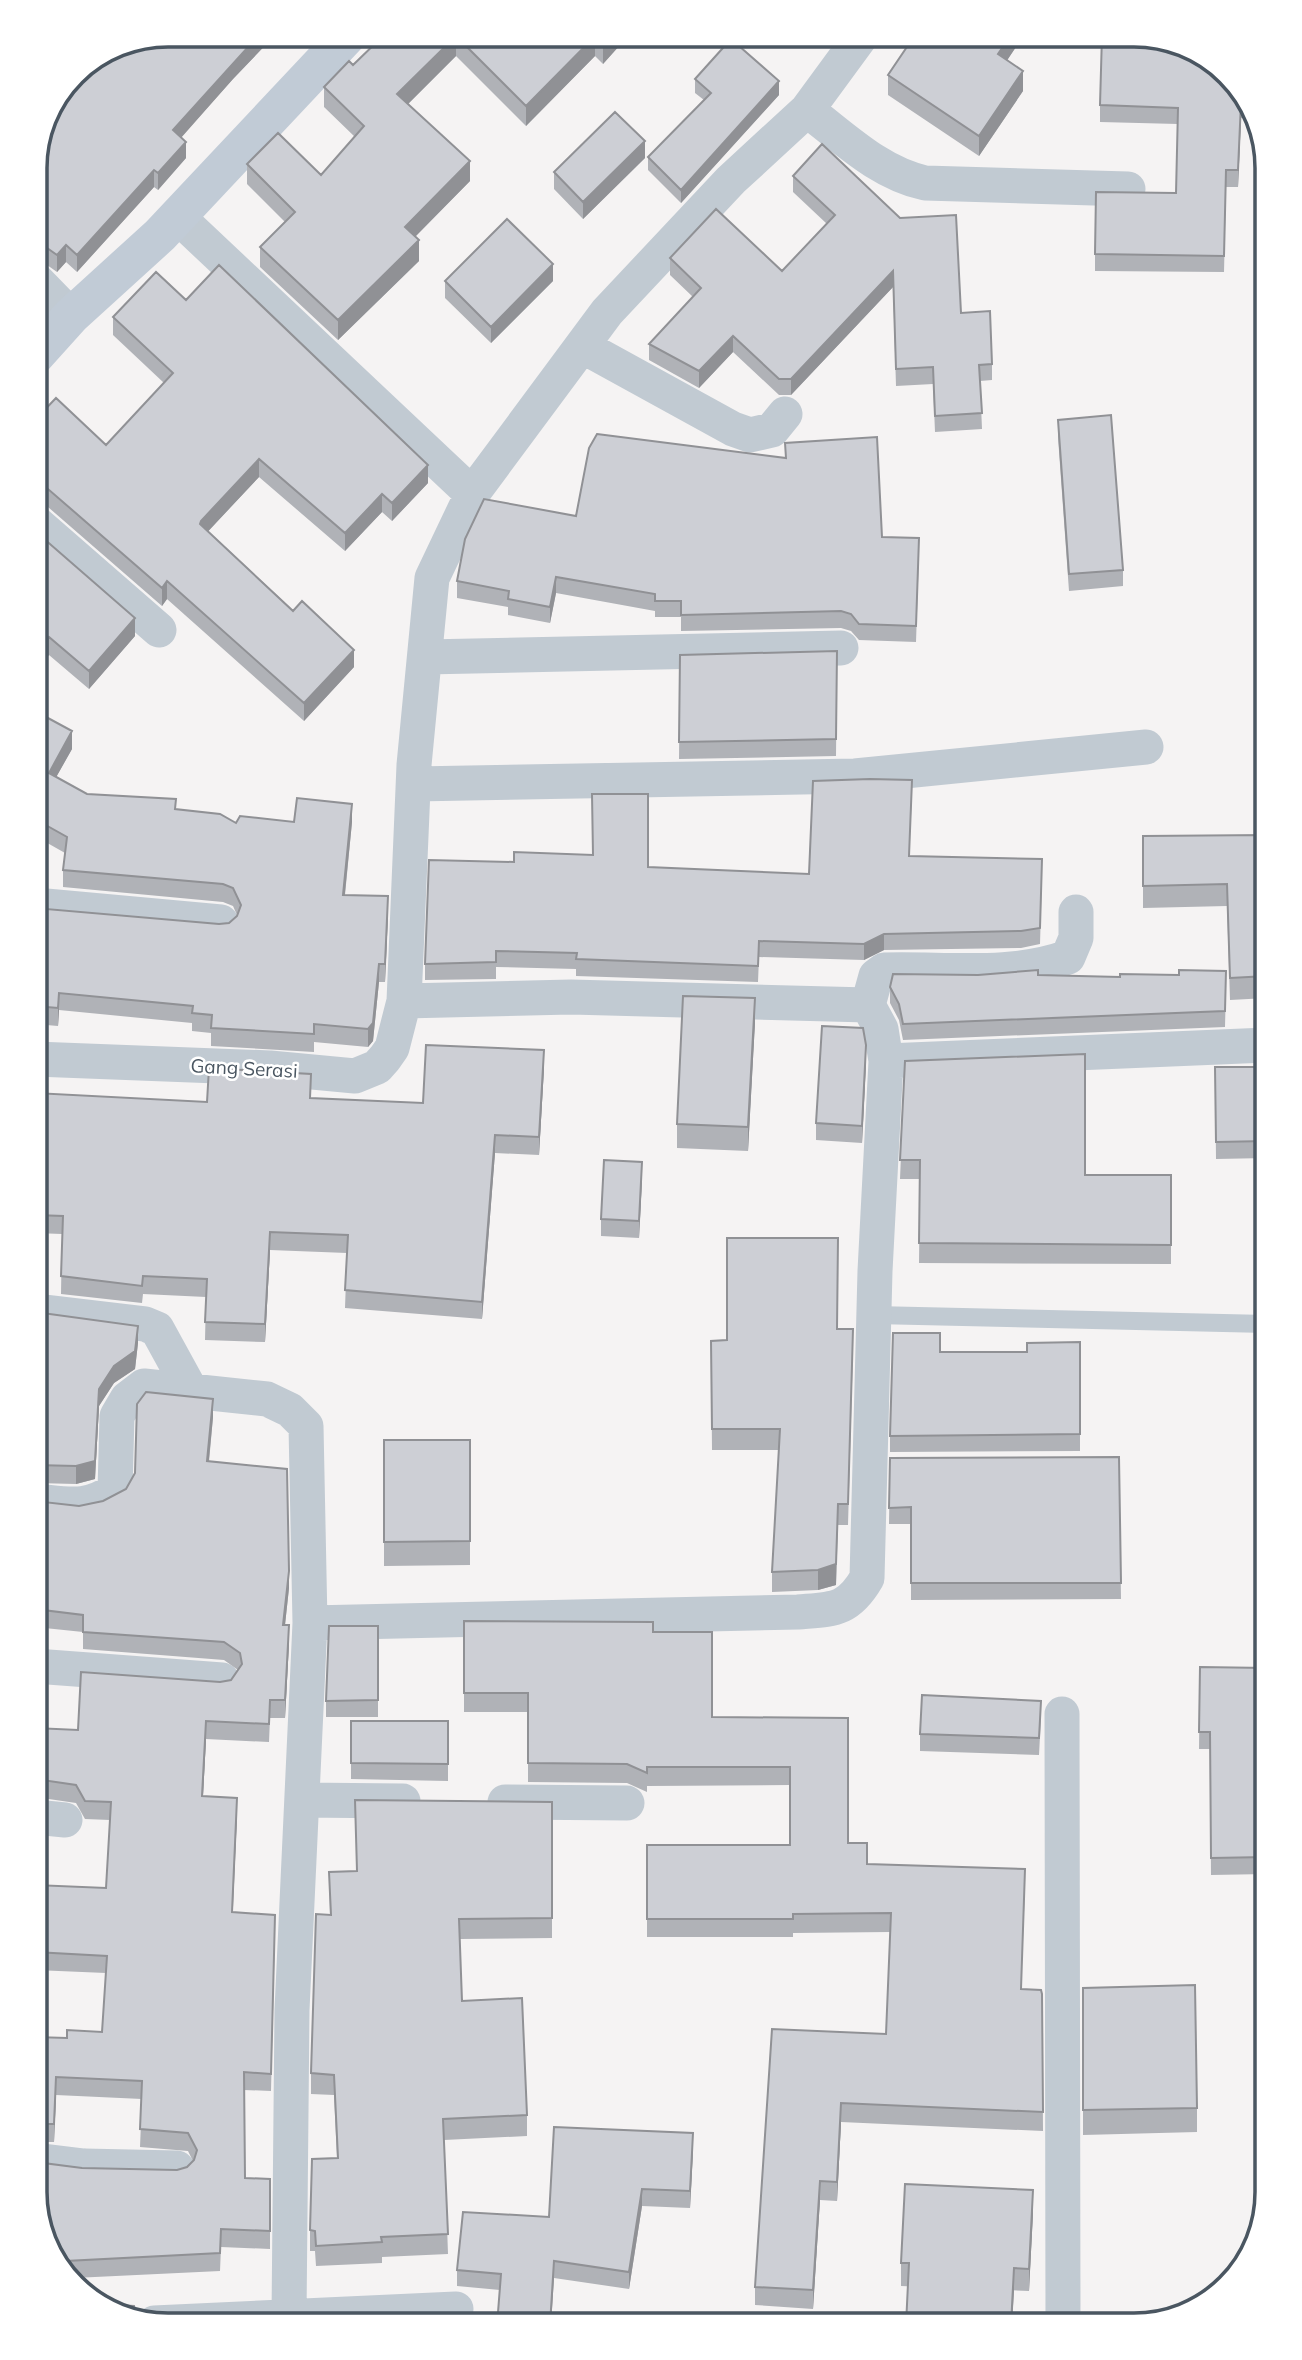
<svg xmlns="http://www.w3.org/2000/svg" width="1302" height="2360" font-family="Mulish,sans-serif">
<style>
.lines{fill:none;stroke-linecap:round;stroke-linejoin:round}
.lane{stroke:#c1cad2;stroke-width:18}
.street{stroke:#c1cad2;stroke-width:35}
.secondary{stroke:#c1cbd6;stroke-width:38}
.wall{fill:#b0b2b7}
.shaded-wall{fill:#909195}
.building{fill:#cdcfd5;stroke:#909195;stroke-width:2}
.labels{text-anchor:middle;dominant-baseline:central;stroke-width:5;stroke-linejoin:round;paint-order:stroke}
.street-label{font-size:19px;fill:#4a5661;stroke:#fff}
.rim{fill:none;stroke:#4a5661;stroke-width:3.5}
</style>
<rect width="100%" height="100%" fill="#f5f3f3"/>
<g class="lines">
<!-- lane -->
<path class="lane" d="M874 1315 1267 1324"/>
<!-- street -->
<path class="street" d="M807 110C844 138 879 173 925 183L1128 189
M178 217 472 494
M35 279 71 316
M582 346 733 429 750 435 772 430 785 414
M35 522 159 630
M425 657 841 648
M414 784 855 776 1146 747
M35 905 221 922
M404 1001 571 997 868 1005
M868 1005 876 976 884 970C944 968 1011 978 1068 957L1076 938V912
M35 1059 270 1068 355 1076 377 1067 385 1058 392 1048 404 1001 414 765 432 578 472 494 607 312 731 180 807 110 862 35
M886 1061 1267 1045
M35 1311 145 1324 157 1329 191 1391
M35 1501C69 1504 86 1510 115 1490L117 1416 127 1399 144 1386 267 1399 290 1410 306 1426 310 1623 292 2010 289 2316
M310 1623 798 1612C833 1609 848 1611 867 1578L875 1271 886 1061 881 1029 868 1005
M35 1666 222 1680
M1062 1714 1063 2325
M302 1800 403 1801
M505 1802 627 1803
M35 1817 65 1820
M35 2160 84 2166 177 2168
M154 2323 456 2309"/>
<!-- secondary -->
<path class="secondary" d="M35 356 71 316 160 235 348 35"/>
</g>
<!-- wall -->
<path class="wall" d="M168 35H275L233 79 181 137 186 158 158 190 154 187 77 272 66 262 57 272 40 260H35V160Z
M384 35H629L603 64 595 56 526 126 456 56 408 104 470 181 415 237 419 261 338 340 260 267V247L285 222 247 184V164L321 175 355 137 324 107V87L353 65Z
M915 35H1024L1007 60 1023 91 979 156 888 95V75Z
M1208 58 1257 117V119L1241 118 1238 187H1226L1224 272 1095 271V254L1176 193 1178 124 1100 122V105Z
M695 79 779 95 681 203 648 170V157L704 100 695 93Z
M645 158 583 219 554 189V172Z
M793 176 961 313 992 364V380L980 381 982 429 935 432 933 384 896 386 893 287 791 395H779L733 352 699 388 649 360V344L693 297 670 275V258L782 271 827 224 793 192Z
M445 281H553L491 343 445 298Z
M186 300 428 483 392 521 382 512 345 551 259 477 208 531 354 667 304 721 167 599 162 606 48 507 40 502 35 503V420L106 445 164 383 113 335V317Z
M1058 420 1123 570V586L1069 591 1058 437Z
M785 443 882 537 919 554 916 642 859 640 851 631 841 628 681 631V617H655V611L556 593 550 623 508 615V607L457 598V581L576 516 785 457Z
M35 531 135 636 89 689 49 655Z
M837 651 836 756 679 759 680 655Z
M35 711 72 749 56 777 87 794 176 810 236 823 352 822 345 895 388 914 385 982H379L373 1041 368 1047 314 1042V1052L211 1046V1033L192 1031V1023L59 1010 58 1026 35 1024V908L219 924 229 923 237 915 233 906 223 902 63 887V870L65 853 35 836Z
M912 796 909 856 1042 875 1040 944 1021 948 884 950 864 960 759 957 758 982 576 976V969L496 967V979L425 980V964L514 862 809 874Z
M1267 835V998L1230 1000 1227 906 1143 908V836Z
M1038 975 1226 987 1225 1027 903 1040 899 1020 890 1003V987Z
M755 1022 748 1151 677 1148V1124Z
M905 1061 1085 1175H1171V1264L919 1263 920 1179H900Z
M866 1062 862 1143 816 1140V1123Z
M1215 1067H1267V1158L1216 1159Z
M544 1068 539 1155 495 1153 482 1319 345 1308 347 1253 270 1250 265 1342 205 1340 206 1297 143 1294 142 1303 61 1294 62 1234 35 1233V1093L207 1102 311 1098 423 1103Z
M642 1179 639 1238 601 1236V1219Z
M35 1312 138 1343 135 1369 114 1383 99 1406 95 1479 76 1484 35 1483Z
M837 1329 853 1350 848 1525H838L836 1585 818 1590 772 1592V1572L779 1450H712L711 1341 727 1340Z
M1080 1342V1451L890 1452V1436L940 1352H1027Z
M213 1417 209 1462 289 1588 285 1625 289 1643 285 1718H270L269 1742 206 1739 203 1796 237 1816 232 1913 275 1932 271 2091 244 2090 245 2178 270 2179V2249L221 2247 220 2271 74 2278 45 2243 82 2168 177 2170 187 2167 193 2161 188 2151 140 2147 142 2099 56 2095 54 2142H35V2037L67 2038 102 2032 106 1973 35 1970V1885L106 1888 110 1820 85 1819 76 1803 35 1797V1728L78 1730 220 1682 231 1680 238 1670 224 1660 83 1649V1632L35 1627V1501L79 1506 103 1501 126 1489Z
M384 1440H470V1565L384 1566Z
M1119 1457 1121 1599 911 1600V1524H889L890 1458Z
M464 1621 653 1632 712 1717 848 1718V1843L867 1864 1025 1887 1021 1989 1042 1994 1043 2131 841 2122 837 2201 820 2200 813 2309 755 2305V2287L772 2029 886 2034 890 1932 793 1933V1937H647V1845H790V1785L647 1786V1792L627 1783 528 1782V1712H464Z
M378 1626V1717H326V1701Z
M1200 1667 1267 1668V1874L1211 1875 1210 1749H1199Z
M1041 1717 1039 1755 920 1751V1734Z
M351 1721H448V1781L351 1779Z
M355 1800 552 1802V1938L460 1939 462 2001 527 2115V2136L444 2140 448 2254 382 2257V2263L316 2266 315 2251H310V2230L337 2158 334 2095 311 2094V2073L330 1915 329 1872 357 1871Z
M1083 1988 1197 2108V2132L1083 2135Z
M693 2150 690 2208 642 2206 629 2289 554 2278 500 2290 457 2286V2270L549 2217Z
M1033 2213 1029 2291 901 2286V2263Z"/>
<!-- shaded-wall -->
<path class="shaded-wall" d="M259 35H275L233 79 173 147V130Z
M611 35H629L603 64V43Z
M1011 35H1024L998 74V54Z
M456 36V56L397 115V94Z
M595 36V56L526 126V106Z
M1023 71V91L979 156V136Z
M779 81V95L681 203V190Z
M1241 102V118L1238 187V170Z
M645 141V158L583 219V202Z
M186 142V158L158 190V173Z
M470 161V181L405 247V227Z
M154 170V187L77 272V255Z
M419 240V261L338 340V320Z
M66 245V262L57 272V255Z
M553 264V281L491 343V327Z
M893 271V287L791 395V379Z
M733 336V352L699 388V371Z
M259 459V477L201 539 200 524 201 521Z
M428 465V483L392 521V503Z
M382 494V512L345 551V533Z
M556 577V593L550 623V607Z
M167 581V599L162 606V588Z
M135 618V636L89 689V671Z
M49 637V655L35 674V656Z
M354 650V667L304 721V703Z
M72 731V749L49 790V773Z
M352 804V822L343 912V895Z
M388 896V914L385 982V964Z
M884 934V950L864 960V944Z
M379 964V982L373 1041 368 1047V1029Z
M59 993V1010L58 1026V1008Z
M755 998V1022L748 1151V1127Z
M866 1045V1062L862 1143V1126Z
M544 1050V1068L539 1155V1137Z
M495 1135V1153L482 1319V1302Z
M642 1162V1179L639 1238V1221Z
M270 1232V1250L265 1342V1324Z
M138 1326V1343L135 1369 114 1383 99 1406 95 1479 76 1484V1466L99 1389Z
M213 1399V1417L207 1479V1461Z
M838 1504 836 1585 818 1590V1570Z
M289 1571V1588L283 1643V1625Z
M289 1625V1643L285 1718V1700Z
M206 1721V1739L202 1814V1796Z
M237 1798V1816L232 1930V1912Z
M56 2077V2095L54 2142V2124Z
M841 2103V2122L837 2201V2182Z
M693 2133V2150L690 2208V2191Z
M820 2181V2200L813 2309V2290Z
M642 2189V2206L629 2289V2272Z
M1033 2190V2213L1029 2291V2269Z
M554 2261V2278L551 2325H550Z
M1014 2268V2291L1012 2325H1011Z"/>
<!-- building -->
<path class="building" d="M168 35H259L173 130 186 142 158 173 154 170 77 255 66 245 57 255 40 243H35V160L74 74 117 45Z
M384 35H611L603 43 595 36 526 106 456 36 397 94 470 161 405 227 419 240 338 320 260 247 295 212 247 164 278 133 321 175 364 126 324 87 349 61 353 65Z
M915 35H1011L998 54 1023 71 979 136 888 75Z
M1102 35H1143L1208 58 1244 102H1241L1238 170H1226L1224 256 1095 254 1096 192 1176 193 1178 108 1100 105Z
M731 39 779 81 681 190 648 157 711 93 695 79Z
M615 112 645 141 583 202 554 172Z
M822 144 900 218 956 215 961 313 990 311 992 364 979 365 982 413 935 416 933 367 896 369 893 271 791 379H779L733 336 699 371 649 344 701 288 670 258 716 209 782 271 835 215 793 176Z
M507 219 553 264 491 327 445 281Z
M219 265 428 465 392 503 382 494 345 533 259 459 201 521 200 524 293 611 302 601 354 650 304 703 167 581 162 588 48 489 40 485H35V420L56 398 106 445 173 373 113 317 156 272 186 300Z
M1111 415 1123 570 1069 574 1058 420Z
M597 434 786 458 785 443 877 437 882 537 919 538 916 626 859 624 851 614 841 611 681 615V601H655V594L556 577 550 607 508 599 509 591 457 581 465 539 484 499 576 516 589 448Z
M35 531 135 618 89 671 49 637 35 656Z
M837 651 836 739 679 742 680 655Z
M35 711 72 731 49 773 87 794 176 799 175 809 220 814 236 823 240 816 294 822 297 798 352 804 343 895 388 896 385 964H379L373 1023 368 1029 314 1024V1034L211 1028 212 1015 192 1013 193 1006 59 993 58 1008 35 1006V908L219 924 229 923 237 916 241 905 233 888 223 884 63 870 67 837 35 819Z
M870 779 912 780 909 856 1042 859 1040 928 1021 931 884 934 864 944 759 941 758 966 576 959 577 953 496 951V962L425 964 429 860 514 862V852L593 855 592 794H648V867L809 874 813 781Z
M1267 835V976L1230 978 1227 884 1143 886V836Z
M1038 970V975L1120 977V974L1179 975V970L1226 971 1225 1011 903 1024 899 1004 890 987 893 974 978 975Z
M683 996 755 998 748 1127 677 1124Z
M822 1026 863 1028 866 1045 862 1126 816 1123Z
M426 1045 544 1050 539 1137 495 1135 482 1302 345 1290 348 1235 270 1232 265 1324 205 1322 207 1279 143 1276 142 1286 61 1276 63 1216 35 1215V1093L207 1102 209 1068 311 1074 310 1098 423 1103Z
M1085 1054V1175H1171V1245L919 1243 920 1160H900L905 1061Z
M1215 1067H1267V1141L1216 1142Z
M604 1160 642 1162 639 1221 601 1219Z
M727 1238H838L837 1329H853L848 1504H838L836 1564 818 1570 772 1572 780 1429H712L711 1341 727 1340Z
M35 1312 138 1326 135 1351 114 1366 99 1389 95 1461 76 1466 35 1465Z
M893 1333H940V1352H1027V1343L1080 1342V1434L890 1436Z
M146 1392 213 1399 207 1461 287 1469 289 1571 283 1625H289L285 1700H270L269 1724 206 1721 202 1796 237 1798 232 1912 275 1915 271 2074 244 2072 245 2178 270 2179V2231L221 2229 220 2253 66 2261V2269L45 2243 35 2192V2162L82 2168 177 2170 187 2167 194 2160 197 2150 188 2133 140 2129 142 2081 56 2077 54 2124H35V2037L67 2038V2030L102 2032 107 1956 35 1952V1885L106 1888 111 1802 85 1801 76 1785 35 1779V1728L78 1730 81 1672 220 1682 231 1680 242 1664 240 1653 224 1642 83 1632V1615L35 1609V1501L79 1506 103 1501 126 1489 135 1473 137 1404Z
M384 1440H470V1541L384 1542Z
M1119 1457 1121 1583H911V1507L889 1508 890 1458Z
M464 1621 653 1622V1632H712V1717L848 1718V1843H867V1864L1025 1869 1021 1989 1041 1990 1042 1994 1043 2112 841 2103 837 2182 820 2181 813 2290 755 2287 772 2029 886 2034 891 1913 793 1914V1919H647V1845H790V1767H647V1773L627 1764 528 1763V1693H464Z
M329 1626H378V1700L326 1701Z
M1200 1667 1267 1668V1857L1211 1858 1210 1732H1199Z
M922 1695 1041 1701 1039 1738 920 1734Z
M351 1721H448V1764L351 1763Z
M355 1800 552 1802V1918L459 1919 462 2001 522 1998 527 2115 443 2119 448 2234 381 2237 382 2242 316 2246 315 2231 310 2230 312 2159 338 2158 334 2075 311 2073 316 1914 331 1915 329 1872 357 1871Z
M1195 1985 1197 2108 1083 2110V1988Z
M554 2127 693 2133 690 2191 642 2189 629 2272 554 2261 550 2325H497L501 2274 457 2270 463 2212 549 2217Z
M905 2184 1033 2190 1029 2269 1014 2268 1011 2325H906L909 2263H901Z
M98 2304 134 2306 137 2317 141 2318Z
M307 2319 397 2321V2325H307Z
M217 2322V2325H164Z"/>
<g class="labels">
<!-- street labels -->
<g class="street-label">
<text transform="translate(244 1068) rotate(3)">Gang Serasi</text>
</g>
</g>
<!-- crop -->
<path d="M0 0H1302V2360H0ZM168 47H1134A121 121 0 0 1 1255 168V2192A121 121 0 0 1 1134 2313H168A121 121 0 0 1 47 2192V168A121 121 0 0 1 168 47Z" fill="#fff" fill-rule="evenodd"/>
<path class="rim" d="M168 47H1134A121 121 0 0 1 1255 168V2192A121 121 0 0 1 1134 2313H168A121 121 0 0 1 47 2192V168A121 121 0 0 1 168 47Z"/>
</svg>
